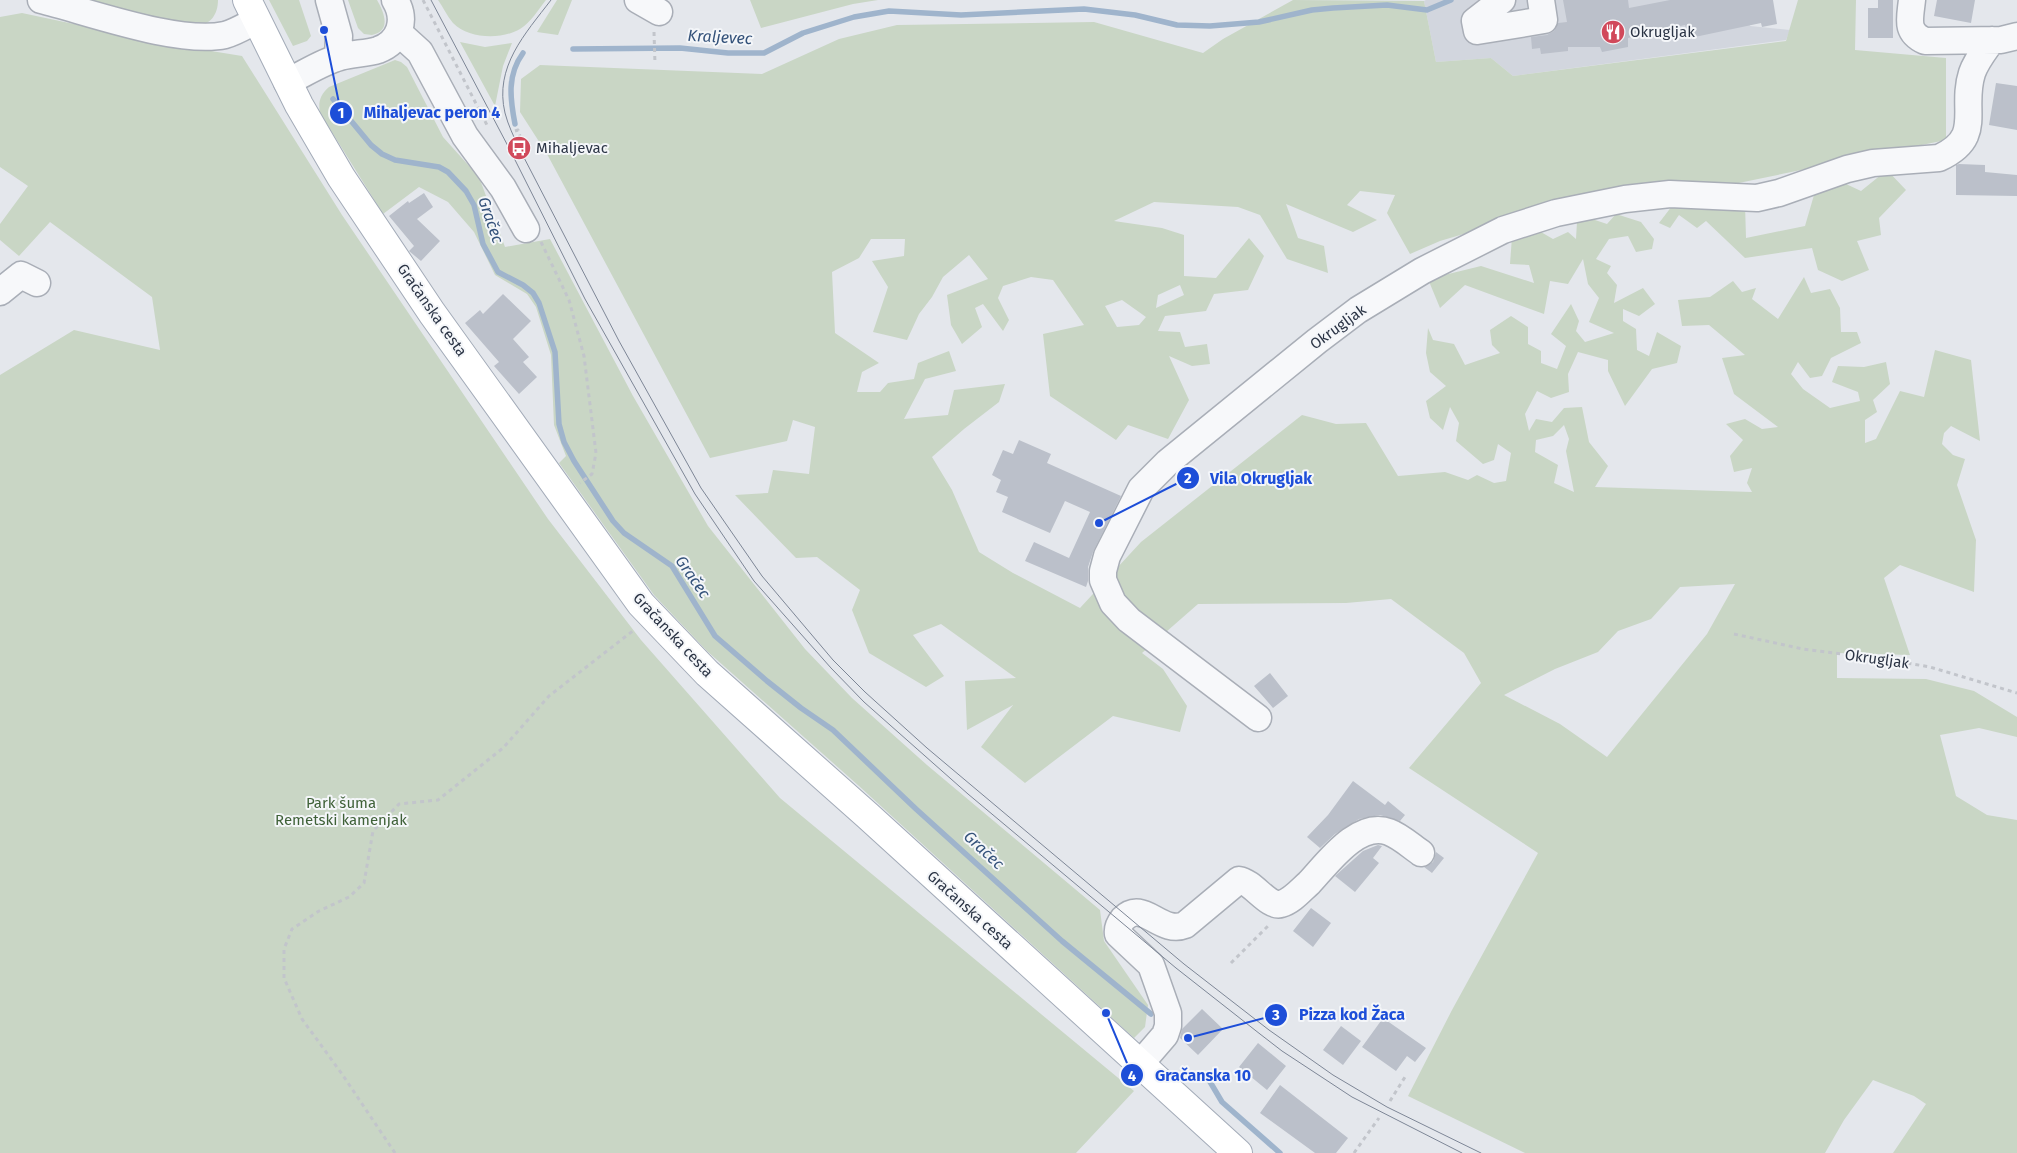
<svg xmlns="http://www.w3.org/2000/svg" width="2017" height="1153" font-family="'Fira Sans',sans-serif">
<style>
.built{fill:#d2d6de}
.green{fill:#c9d6c5;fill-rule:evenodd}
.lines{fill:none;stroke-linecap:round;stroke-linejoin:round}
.stream{stroke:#9fb4cc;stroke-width:5.5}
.building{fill:#bbc0ca}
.minor-casing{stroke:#a9aeb7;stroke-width:29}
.major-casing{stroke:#a3abb8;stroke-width:30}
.path{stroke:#c2c5cb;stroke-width:3;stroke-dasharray:4 4;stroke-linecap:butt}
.minor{stroke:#f7f8fa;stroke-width:26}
.major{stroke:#fff;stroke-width:28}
.tram{stroke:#7d8696;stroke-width:1}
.labels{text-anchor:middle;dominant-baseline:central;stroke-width:4;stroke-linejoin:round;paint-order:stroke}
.poi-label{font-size:15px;fill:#2b3445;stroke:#f4f6f9;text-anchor:start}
.street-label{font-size:15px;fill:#2b3445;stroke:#f4f6f9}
.park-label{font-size:15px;fill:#3f6138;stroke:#f4f6f9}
.water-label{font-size:16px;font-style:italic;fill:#34527a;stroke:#f4f6f9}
.leader{fill:none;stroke:#1d4ed8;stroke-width:2}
.callout-dot{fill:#1d4ed8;stroke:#f4f6f9;stroke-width:2}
.mark-label{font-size:15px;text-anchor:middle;font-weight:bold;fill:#fff}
.callout-label{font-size:16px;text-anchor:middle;font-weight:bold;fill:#1d4ed8;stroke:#f4f6f9;stroke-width:4;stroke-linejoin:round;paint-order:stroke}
</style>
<rect width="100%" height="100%" fill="#e4e7ec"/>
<!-- built -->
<path class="built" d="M1426 0H1744L1750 26 1790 30 1786 40 1513 76 1491 58 1436 62 1424 1Z"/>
<!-- green -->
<path class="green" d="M80 0H218C218 14 211 25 196 26 183 26 168 21 155 18 130 12 105 6 80 0Z
M269 0H299L311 36 307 41 293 46Z
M348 0H377C384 12 392 31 372 35L364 34 358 28Z
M438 0H546C538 10 531 22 520 29 501 40 469 39 453 23 447 16 443 7 438 0Z
M557 0H572L558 35 537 32Z
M750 0H878L853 4 761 28Z
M1293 0 1424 1 1436 62 1491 58 1513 76 1786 41 1798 0H1856L1855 50 1946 58V140L1724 186 1585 198 1440 241 1410 254 1387 213 1395 195 1360 191 1347 205 1377 220 1353 232 1286 204 1298 238 1324 246 1328 273 1287 259 1260 215 1238 207 1154 202 1114 221 1162 228 1184 235V276L1216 278 1249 238 1264 256 1248 290 1214 294 1206 311 1165 316 1158 331 1180 332 1185 347 1207 344 1210 364 1192 366 1169 356 1189 400 1168 439 1128 425 1116 440 1050 396 1043 334 1084 325 1053 280 1031 277 1003 286 998 298 1009 320 1003 331 983 304 975 308 982 327 962 344 951 325 947 295 988 279 969 255 943 277 932 297 919 314 907 340 873 332 888 287 872 261 904 256 905 239H871L859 258 832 272 835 333 879 363 862 372 857 392H880L888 383 914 379 918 363 949 351 956 371 925 379 904 419 948 415 954 390 1005 384 999 402 964 429 932 457 952 490 979 552 1013 573 1080 608 1141 542 1302 415 1336 424 1366 423 1398 476 1445 472 1468 480 1477 475 1494 483 1506 481 1511 453 1498 444 1494 460 1483 464 1456 441 1459 423 1450 407 1443 430 1430 418 1426 401 1446 386 1430 372 1426 353 1428 328 1433 340 1454 344 1465 365 1500 353 1492 345 1490 330 1511 316 1528 327V344L1541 351V363L1557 369 1566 346 1551 334 1571 304 1579 321 1576 331 1585 342 1614 333 1589 322 1599 298 1588 284 1583 259 1568 284 1550 281 1544 314 1465 285 1440 308 1428 279 1481 266 1534 283 1529 265 1510 264 1512 237 1534 228 1553 239 1568 232 1576 239 1577 222 1589 218 1607 224 1616 214 1641 222 1654 239 1652 249 1636 252 1628 236 1609 239 1596 259 1611 266 1607 273 1617 285 1614 303 1643 288 1655 304 1639 316 1623 309V321L1636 329 1637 350 1649 356 1657 332 1681 346 1677 363 1652 369 1625 406 1608 371V360L1578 352 1568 374 1569 392 1551 398 1537 391 1525 414 1529 431 1536 419 1552 422 1564 408 1582 407 1589 442 1608 466 1595 487 1752 492 1747 483 1752 468 1734 472 1730 456 1743 440 1726 424 1745 419 1762 429 1778 427 1734 394 1722 358 1745 355 1709 325 1682 326 1678 300 1710 297 1733 281 1742 292 1756 288 1752 299 1778 319 1804 277 1811 293 1830 289 1840 308 1841 332H1857L1861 343 1831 358 1822 376 1810 378 1798 362 1791 374 1803 389 1830 408 1860 401 1858 392 1832 382 1838 366 1864 367 1886 362 1890 384 1873 400 1877 412 1865 420V443L1876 439 1900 391 1924 397 1935 350 1971 360 1980 441 1951 426 1944 433 1942 444 1953 455 1965 459 1957 485 1976 540 1974 592 1900 565 1884 578 1910 655 1837 653V678L1926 679 1974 691 2017 717V737L1979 728 1940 735 1956 796 1987 815 2017 820V1153H1893L1926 1104 1914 1096 1873 1080 1844 1120 1825 1153H1525L1408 1096 1452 1010 1538 853 1409 768 1481 683 1464 653 1391 599 1346 603 1198 604 1142 653 1163 669 1187 706 1180 732 1113 716 1025 783 981 747 1013 705 967 730 965 681 1016 678 941 624 913 635 944 676 926 687 869 653 852 610 860 590 817 557 796 558 735 495 768 493 773 470 809 474 815 427 793 420 787 441 710 458 547 154 520 112 521 79 540 65 762 74 839 39 897 25 1094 22 1203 53 1223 39ZM1180 285 1184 295 1156 308 1158 295ZM1122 300 1146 317 1139 325 1117 327 1105 306ZM1564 425 1569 439 1566 451 1574 492 1554 483 1558 465 1535 452 1536 440 1553 436ZM1735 584 1707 634 1607 757 1560 724 1504 695 1555 669 1598 652 1618 631 1651 619 1680 587Z
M22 13 168 44 242 56 342 215 548 519 641 640 780 798 1134 1091 1076 1153H0V375L74 330 160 350 152 297 50 222 19 256 0 240V224L28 186 0 167V17Z
M460 42 485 47 512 43 503 66 495 106Z
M395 60 401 62 407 67 443 137 479 177 505 247 550 239 633 396 708 526 805 649 852 698 927 765 1100 910 1104 941 1148 1005 1145 1027 1134 1038 859 786 707 651 654 595 559 463 566 456 554 425 551 355 536 307 527 294 495 275 474 232 448 202 419 187 383 214 320 113C318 102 320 95 329 87Z
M1887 170 1906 190 1879 218 1881 235 1857 241 1869 270 1842 281 1818 270 1812 248 1745 258 1706 221 1697 228 1679 215 1670 228 1659 223 1672 206 1745 204 1746 238 1805 226 1814 195 1846 184 1861 191Z"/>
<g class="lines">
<!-- stream -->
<path class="stream" d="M573 49 680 48 728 53H764L803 33 854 17 889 11 961 15 1084 9 1135 15 1177 25 1210 26 1259 22 1312 10 1333 8 1387 5 1427 10 1451 0
M333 99 371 145 382 154 395 160 439 167 448 172 466 191 474 205 483 244 498 272 523 285 533 293 539 303 555 352 559 424 564 442 574 461 613 521 624 533 672 566 715 636 767 681 801 708 833 730 916 809 1062 941 1151 1014
M515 124C510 98 507 75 523 53
M1206 1075 1222 1102 1280 1153"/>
</g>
<!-- building -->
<path class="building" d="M1563 0H1628L1629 8 1670 0H1773L1777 24 1762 27 1761 23 1690 38 1685 25 1628 38V47L1602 52 1600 47H1568V51L1541 54 1540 48 1532 49 1531 37 1547 35 1554 31 1558 23 1567 22Z
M1878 0H1893V38H1868V8H1878Z
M1937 0H1975L1971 23 1934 16Z
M1996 83 2017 86V130L1989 125Z
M1959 164 1985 165V172L2017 175V196L1956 195V165Z
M424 193 433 207 417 219 440 241 421 261 409 251 414 246 389 216 408 201 409 203Z
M503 294 531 321 513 339 529 357 523 362 537 377 519 394 494 366 499 362 465 323 480 310 483 314Z
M1019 440 1051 454 1047 463 1121 496 1093 552 1088 567V581L1086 587 1025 561 1034 542 1069 558 1090 512 1065 501 1050 533 1002 512 1008 497 996 492 1001 480 992 475 1003 450 1013 454Z
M1270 673 1288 696 1273 708 1254 686Z
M1353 781 1385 805 1388 801 1405 815 1400 821 1380 815 1359 819 1335 834 1320 848 1307 837 1328 815Z
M1378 845 1382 846 1373 858 1379 863 1355 892 1335 876 1363 851Z
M1436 852 1444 858 1432 873 1424 867 1433 862Z
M1311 908 1331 923 1313 947 1293 931Z
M1202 1009 1223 1029 1198 1055 1180 1038 1182 1029Z
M1383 1018 1426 1048 1415 1062 1407 1056 1396 1071 1362 1047Z
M1341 1026 1361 1041 1343 1065 1323 1050Z
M1258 1043 1286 1066 1267 1090 1239 1067Z
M1280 1085 1348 1138 1336 1153H1315L1260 1113Z"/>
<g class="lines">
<!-- minor casing -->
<g class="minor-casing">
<path id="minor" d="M41 0C89 12 179 45 225 35 236 32 247 25 257 20
M329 0 339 36 338 57
M638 0 659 12
M1502 0 1475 21 1477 31 1544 20 1541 0
M1912 0C1910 19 1905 32 1925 41L2001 40 2017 36
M399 33 420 52 465 136 503 188 526 229
M287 82C304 74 322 62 340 57 352 53 366 54 378 50 400 42 407 20 395 0
M0 292 21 275 37 283
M1258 718 1129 620 1113 603 1103 580V571L1107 556 1141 489 1168 462 1317 341 1358 310 1422 271 1503 230 1556 213 1625 199 1670 194 1757 198 1779 193 1847 169 1873 163 1939 158C1985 137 1960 110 1972 73 1976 61 1985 50 1992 40
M1140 1064 1165 1035 1168 1026V1013L1151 965 1118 934C1117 928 1119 924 1123 919 1143 898 1160 935 1185 925L1239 880C1253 882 1269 908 1281 904 1292 901 1301 890 1309 883 1327 864 1358 820 1389 832 1400 836 1411 846 1421 853"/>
</g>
<!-- major casing -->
<g class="major-casing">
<path id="major" d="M247 0 299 105 341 177 432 313 641 604 707 673 868 816 1238 1153"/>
</g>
<!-- path -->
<path class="path" d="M423 0 488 127
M654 32 655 64
M515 131 518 130 520 136
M541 242 569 300 584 356 596 453 592 474 580 483
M1734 634 1803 649 1896 661 1930 667 2017 693
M1231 963 1270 924
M1390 1101 1405 1077
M395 1153 342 1074 302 1019 284 978V949L292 929 319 911 349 897 364 883 373 831 399 804 438 800 503 748 549 696 634 630
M1354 1153 1379 1118"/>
<!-- minor -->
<use href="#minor" class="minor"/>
<!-- major -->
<use href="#major" class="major"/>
<!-- tram -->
<path class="tram" d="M431 0 509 148 585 299 695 494 754 581 831 668 864 702 968 794 1176 968 1260 1034 1282 1051 1352 1097 1462 1153
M551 0C525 34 494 67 505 113 508 125 514 137 519 148L619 341 701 488 762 576 833 660 865 692 927 748 1184 964 1269 1030 1333 1075 1387 1107 1481 1153"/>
</g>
<!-- icons -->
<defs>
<g id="restaurant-disc" transform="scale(1.25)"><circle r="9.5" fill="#d1495b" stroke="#f4f6f9"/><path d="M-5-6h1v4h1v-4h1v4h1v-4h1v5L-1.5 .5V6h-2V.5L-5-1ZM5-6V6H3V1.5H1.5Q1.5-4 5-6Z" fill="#fff"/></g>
<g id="bus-disc" transform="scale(1.25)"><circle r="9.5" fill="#d1495b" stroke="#f4f6f9"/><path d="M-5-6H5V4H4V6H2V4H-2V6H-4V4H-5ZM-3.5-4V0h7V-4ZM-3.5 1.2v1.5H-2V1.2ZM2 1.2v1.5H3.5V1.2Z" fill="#fff"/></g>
</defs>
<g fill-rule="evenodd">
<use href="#restaurant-disc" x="1613" y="32"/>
<use href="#bus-disc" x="519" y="148"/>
</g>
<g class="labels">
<!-- poi labels -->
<g class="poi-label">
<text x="1630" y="32">Okrugljak</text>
<text x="536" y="148">Mihaljevac</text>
</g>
<!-- street labels -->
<g class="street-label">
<text transform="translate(432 310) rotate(55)">Gračanska cesta</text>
<text transform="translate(1338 327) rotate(-36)">Okrugljak</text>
<text transform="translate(673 635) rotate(47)">Gračanska cesta</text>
<text transform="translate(1877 659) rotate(8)">Okrugljak</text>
<text transform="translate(970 910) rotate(42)">Gračanska cesta</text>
</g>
<!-- park labels -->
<g class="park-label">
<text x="341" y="803">Park šuma<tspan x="341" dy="17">Remetski kamenjak</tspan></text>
</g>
<!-- water labels -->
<g class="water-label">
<text transform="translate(720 37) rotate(3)">Kraljevec</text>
<text transform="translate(491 220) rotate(71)">Gračec</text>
<text transform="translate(693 577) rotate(55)">Gračec</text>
<text transform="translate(984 850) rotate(43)">Gračec</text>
</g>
</g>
<!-- callouts -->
<path class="leader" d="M324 30L341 113M1099 523L1188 478M1188 1038L1276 1015M1106 1013L1132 1075"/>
<g class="callout-dot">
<circle cx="324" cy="30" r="5"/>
<circle cx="1099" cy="523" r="5"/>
<circle cx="1188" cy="1038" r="5"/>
<circle cx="1106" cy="1013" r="5"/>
<circle cx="341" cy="113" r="12"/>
<circle cx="1188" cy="478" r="12"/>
<circle cx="1276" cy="1015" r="12"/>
<circle cx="1132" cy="1075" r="12"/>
</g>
<g class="mark-label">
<text x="341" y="118">1</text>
<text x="1188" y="483">2</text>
<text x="1276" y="1020">3</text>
<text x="1132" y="1081">4</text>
</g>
<g class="callout-label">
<text x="432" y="118">Mihaljevac peron 4</text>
<text x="1261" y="484">Vila Okrugljak</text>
<text x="1352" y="1020">Pizza kod Žaca</text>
<text x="1203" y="1081">Gračanska 10</text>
</g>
</svg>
